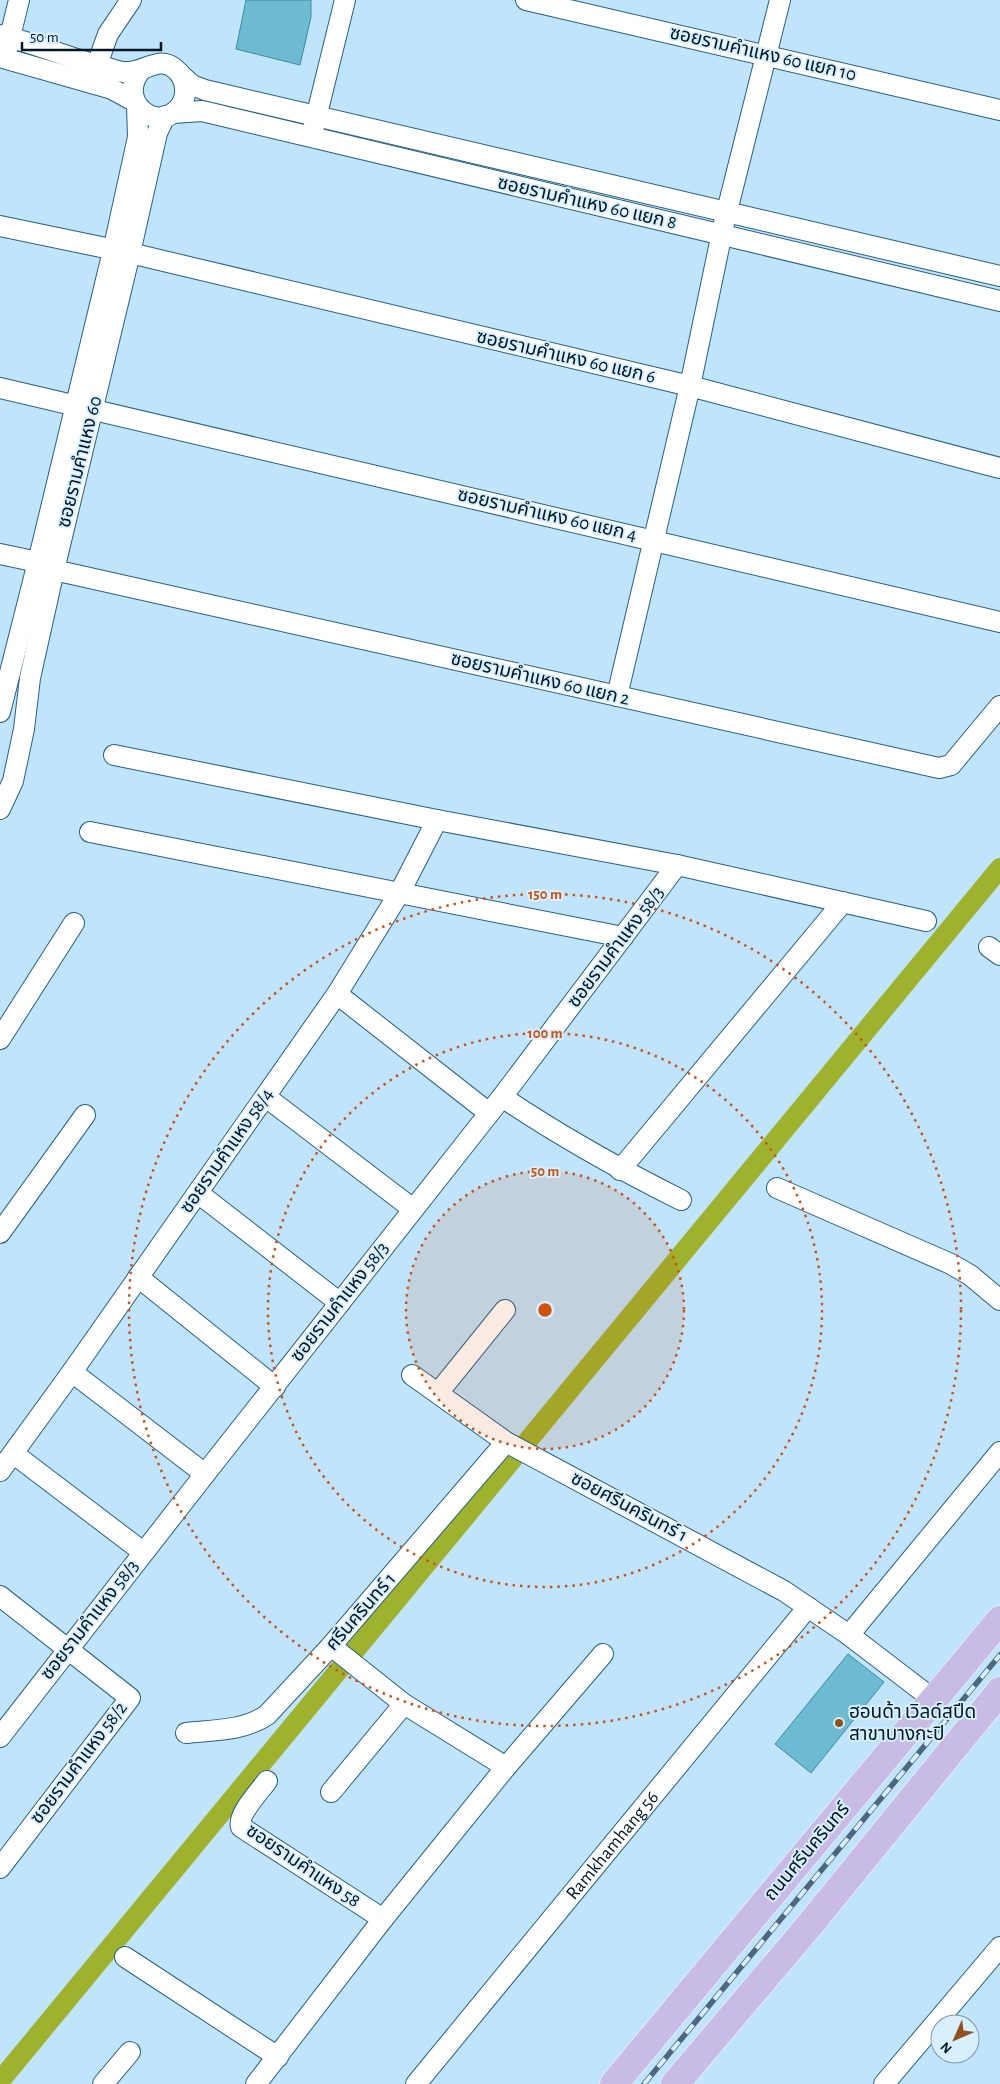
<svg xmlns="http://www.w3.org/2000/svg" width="1000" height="2084" font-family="'Alegreya Sans','Noto Sans Thai',sans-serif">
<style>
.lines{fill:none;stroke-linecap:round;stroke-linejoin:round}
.canal{stroke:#9fb22b;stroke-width:20}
.building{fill:#6dbbd0;stroke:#3c8ba0}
.street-casing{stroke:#266284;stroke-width:22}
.primary-casing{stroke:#fff;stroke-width:29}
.street{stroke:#fff;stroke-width:20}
.primary{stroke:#c8bce6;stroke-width:28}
.rail-casing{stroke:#4d687a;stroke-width:5.5}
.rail{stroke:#d7efff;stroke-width:4;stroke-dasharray:11;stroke-linecap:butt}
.ring{fill:none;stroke:#d1520e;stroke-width:2.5;stroke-dasharray:2.5 5}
.poi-dot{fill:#915119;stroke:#d7efff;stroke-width:2}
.labels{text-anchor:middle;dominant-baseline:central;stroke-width:4;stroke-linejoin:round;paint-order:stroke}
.street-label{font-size:19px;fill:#011725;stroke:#d7efff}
.poi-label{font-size:19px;fill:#011725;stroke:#d7efff;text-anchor:start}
.centre{fill:#d1520e;stroke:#d7efff;stroke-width:2.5}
.ring-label{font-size:15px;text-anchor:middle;font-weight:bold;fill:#d1520e;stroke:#d7efff;stroke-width:4;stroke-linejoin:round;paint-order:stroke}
</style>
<rect width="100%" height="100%" fill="#c0e4fb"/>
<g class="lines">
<!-- canal -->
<path class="canal" d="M0 2081 1000 868"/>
</g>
<!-- building -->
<path class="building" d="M246 0H311V17L300 65 236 49Z
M848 1654 884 1682 811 1773 775 1744Z"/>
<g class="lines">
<!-- street casing -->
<g class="street-casing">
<g id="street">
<path d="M526 0 1000 110"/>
<path d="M0 35C36 43 70 59 105 67 112 69 121 73 128 72 145 72 158 56 174 68 187 78 189 97 178 109 154 134 115 98 142 69"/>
<path d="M7 49 19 0"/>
<path d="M0 57 112 89 134 101"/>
<path d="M97 65 108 34 131 0"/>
<path d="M180 74 192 85 205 90 1000 276"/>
<path d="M173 113 202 111 1000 301"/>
<path d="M313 130 345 0"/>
<path d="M0 226 130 253 690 386 1000 468"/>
<path d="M0 388 1000 622"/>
<path d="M0 554 38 562 54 570 939 768 951 765 1000 706"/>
<path d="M617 696 690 386 724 223 780 0"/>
<path d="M0 712 38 562 113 251 138 137 137 105"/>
<path d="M114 755 437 820 677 865 926 921"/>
<path d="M0 809 13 781 24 729 30 678 54 570 130 253 157 133 165 116"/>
<path d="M90 832 623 937"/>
<path d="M989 947 1000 955"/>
<path d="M337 994 489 1113"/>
<path d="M0 1039 74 923"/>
<path d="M266 1097 413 1209"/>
<path d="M502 1097C560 1136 619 1169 681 1200"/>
<path d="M620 1170 843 902"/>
<path d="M777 1188 951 1264 970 1275 1000 1300"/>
<path d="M198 1193 340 1303"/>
<path d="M0 1233 85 1115"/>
<path d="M138 1277 275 1387"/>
<path d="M72 1372 205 1474"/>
<path d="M412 1375 506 1442 784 1591 849 1635 934 1700"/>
<path d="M438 1393 505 1310"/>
<path d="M14 1454 143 1552"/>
<path d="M0 1471 72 1372 337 994 400 892 437 820"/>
<path d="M0 1596 130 1698 0 1868"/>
<path d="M849 1635 1000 1452"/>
<path d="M331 1646 404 1704 506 1767"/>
<path d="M186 1733C213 1730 244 1731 267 1715L331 1646 506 1442"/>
<path d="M0 1737 205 1474 502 1097 677 865"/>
<path d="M267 1781C259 1792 237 1815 241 1827L383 1919"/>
<path d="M331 1792 404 1704"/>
<path d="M125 1957 278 2057"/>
<path d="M103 2084 130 2052"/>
<path d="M256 2084 383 1919 506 1767 603 1654"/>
<path id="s1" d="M416 2084 808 1607"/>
<path d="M884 2084 1000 1947"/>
</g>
</g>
<!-- primary casing -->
<g class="primary-casing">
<path id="primary" d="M614 2084 1000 1620
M675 2084 808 1927 1000 1691"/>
</g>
<!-- street -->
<use href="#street" class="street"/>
<!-- primary -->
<use href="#primary" class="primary"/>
<!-- rail casing -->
<g class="rail-casing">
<path id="rail" d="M644 2084 1000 1655"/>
</g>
<!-- rail -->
<use href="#rail" class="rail"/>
</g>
<!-- distance rings -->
<circle cx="545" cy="1310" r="139" fill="#d1520e" fill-opacity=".12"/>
<g class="ring">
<circle cx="545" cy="1310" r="139"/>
<circle cx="545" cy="1310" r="277"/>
<circle cx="545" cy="1310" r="416"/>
</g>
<!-- markers -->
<circle class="poi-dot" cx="839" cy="1723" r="5"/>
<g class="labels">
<!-- street labels -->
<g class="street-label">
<text transform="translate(763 54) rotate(13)">ซอยรามคำแหง 60 แยก 10</text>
<text transform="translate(587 203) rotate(13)">ซอยรามคำแหง 60 แยก 8</text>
<text transform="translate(566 357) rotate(13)">ซอยรามคำแหง 60 แยก 6</text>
<text transform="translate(80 462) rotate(-76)">ซอยรามคำแหง 60</text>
<text transform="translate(547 515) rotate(13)">ซอยรามคำแหง 60 แยก 4</text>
<text transform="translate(540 679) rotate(13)">ซอยรามคำแหง 60 แยก 2</text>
<text transform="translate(616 947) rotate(-53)">ซอยรามคำแหง 58/3</text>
<text transform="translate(227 1151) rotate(-55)">ซอยรามคำแหง 58/4</text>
<text transform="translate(340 1302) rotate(-52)">ซอยรามคำแหง 58/3</text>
<text transform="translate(629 1507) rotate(28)">ซอยศรีนครินทร์ 1</text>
<text transform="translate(361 1612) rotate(-49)">ศรีนครินทร์ 1</text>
<text transform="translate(90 1620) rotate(-52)">ซอยรามคำแหง 58/3</text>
<text transform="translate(79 1763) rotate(-53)">ซอยรามคำแหง 58/2</text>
<text stroke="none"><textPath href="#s1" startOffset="309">Ramkhamhang 56</textPath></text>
<text transform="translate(807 1852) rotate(-50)">ถนนศรีนครินทร์</text>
<text transform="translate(303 1866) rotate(34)">ซอยรามคำแหง 58</text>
</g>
<!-- poi labels -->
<g class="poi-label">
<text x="849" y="1712">ฮอนด้า เวิลด์สปีด<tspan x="849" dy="22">สาขาบางกะปิ</tspan></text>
</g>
</g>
<circle cx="545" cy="1310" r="8" class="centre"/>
<g class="ring-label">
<text x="545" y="899">150 m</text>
<text x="545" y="1038">100 m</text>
<text x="545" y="1176">50 m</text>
</g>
<!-- north arrow -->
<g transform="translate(955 2039) rotate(225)"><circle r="24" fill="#d7efff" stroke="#8199a8"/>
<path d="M0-4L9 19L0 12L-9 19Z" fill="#915119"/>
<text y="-8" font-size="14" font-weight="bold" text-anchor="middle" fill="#011725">N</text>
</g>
<!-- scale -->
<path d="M22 42v8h139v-8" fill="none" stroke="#011725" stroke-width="2.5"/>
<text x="30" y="42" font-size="15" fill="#011725" stroke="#d7efff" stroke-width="4" paint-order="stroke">50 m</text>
</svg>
